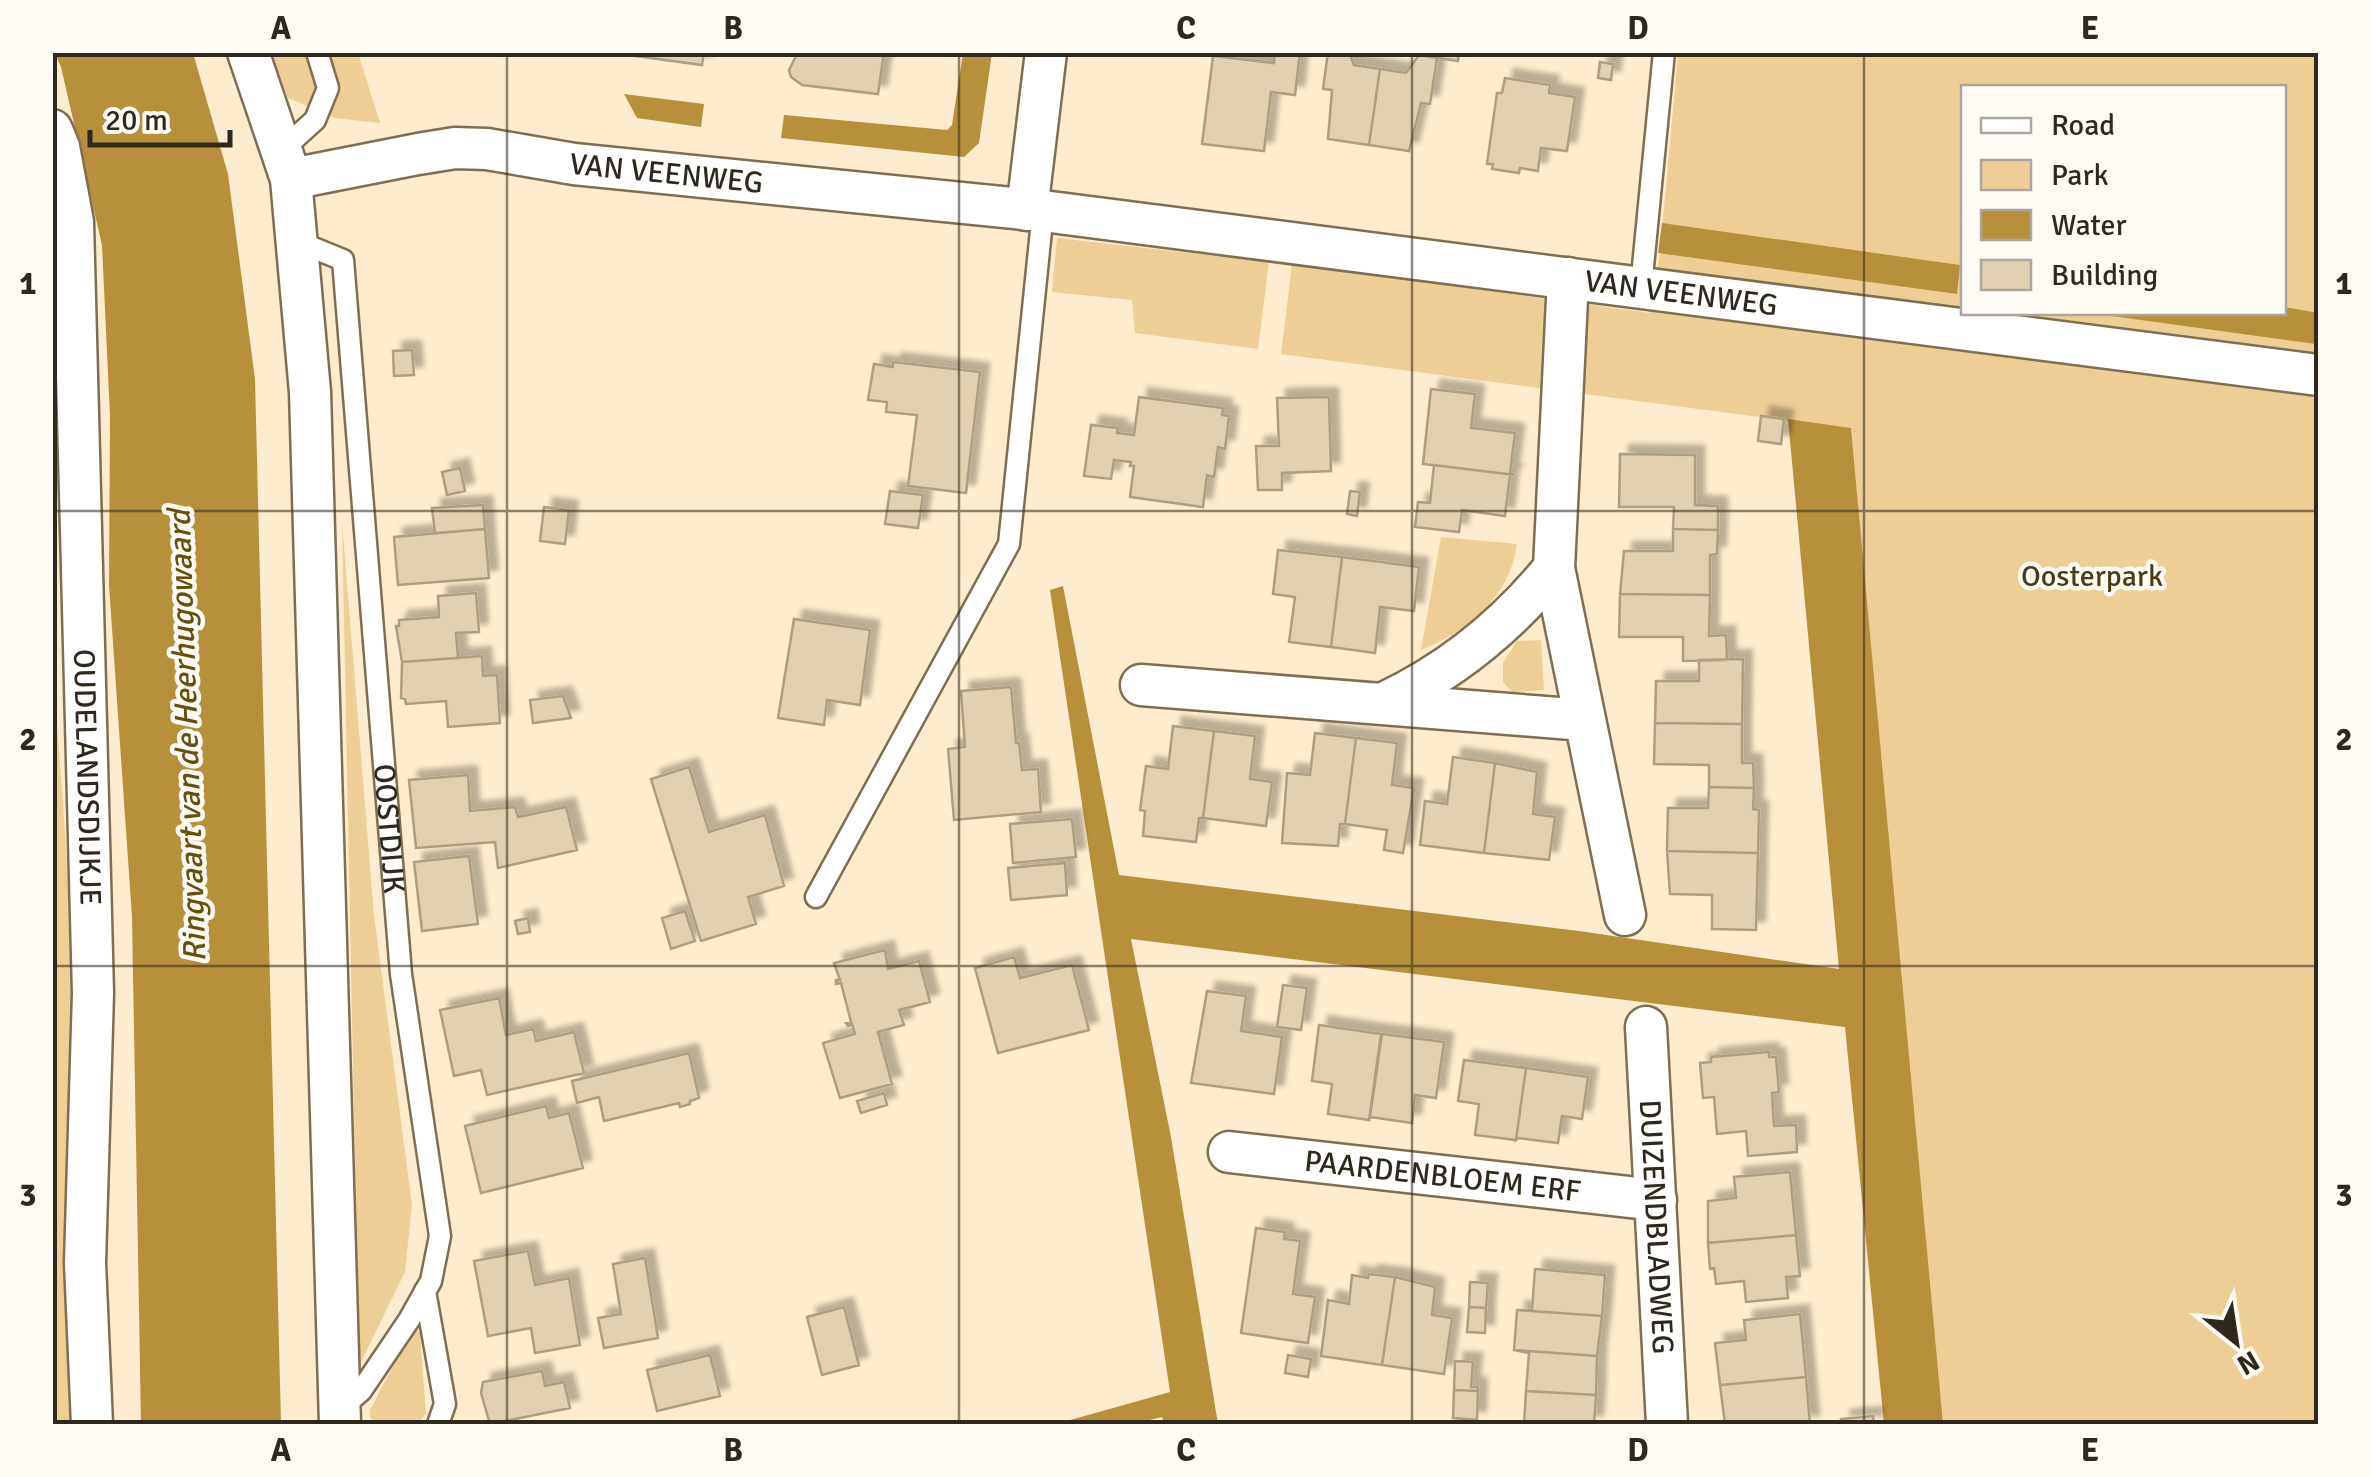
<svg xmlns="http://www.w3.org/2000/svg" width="2371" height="1477" font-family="Signika,sans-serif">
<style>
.green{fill:#edcf95;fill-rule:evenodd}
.water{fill:#b8903c}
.building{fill:#e1d1b2;stroke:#ae9e81;stroke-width:2.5;filter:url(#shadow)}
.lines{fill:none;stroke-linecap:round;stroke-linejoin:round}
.service-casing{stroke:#7e6f53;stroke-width:25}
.minor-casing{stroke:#7e6f53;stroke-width:45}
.service{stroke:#fff;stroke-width:20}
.minor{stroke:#fff;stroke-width:40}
.grid{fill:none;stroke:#2f291d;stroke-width:2.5;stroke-opacity:0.55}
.labels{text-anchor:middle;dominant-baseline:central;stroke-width:9;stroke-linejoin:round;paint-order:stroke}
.street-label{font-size:30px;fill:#2f291d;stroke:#fefbf5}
.park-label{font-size:30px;fill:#4b3a16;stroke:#fefbf5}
.water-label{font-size:32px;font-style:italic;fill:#6a4e0c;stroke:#fefbf5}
.neatline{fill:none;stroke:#2f291d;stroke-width:4}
.grid-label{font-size:32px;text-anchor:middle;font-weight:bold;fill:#2f291d}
</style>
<defs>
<filter id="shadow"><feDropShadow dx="9" dy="-9" stdDeviation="2.5" flood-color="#0004"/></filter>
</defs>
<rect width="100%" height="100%" fill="#fdeccd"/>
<!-- green -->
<path class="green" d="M271 53H358L380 123 335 118 288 98Z
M1678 53H2318V335L2311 397 2318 399V1424H1942L1851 429 1281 354 1292 264 1650 313 1660 253ZM1964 88H2284V312H1964Z
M1057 238 1269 262 1258 349 1135 333 1132 300 1052 292Z
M342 522 374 915 412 1205 405 1272 359 1366Z
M1441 537 1517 544C1510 597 1468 631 1421 650Z
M1541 640 1544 690 1512 692 1503 682V663L1517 641Z
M52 669C62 781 71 893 71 1005 72 1145 59 1285 73 1424H52Z
M412 1329 420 1332 426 1414 417 1424H378L370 1418V1410Z"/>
<!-- water -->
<path class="water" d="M55 53H193L228 174 255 379 281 1424H141L132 917 109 585 110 416 102 245 61 67Z
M963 53H992L979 143 964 157 781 138 784 115 947 130 952 125Z
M624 94 704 104 701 127 637 118Z
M1662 223 1960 265 1957 294 1658 253Z
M2284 307 2318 313 2316 344 2090 313 2284 312Z
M1788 419 1851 428 1943 1424H1884L1845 1027 1131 939 1171 1137 1218 1424H1164L1162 1417 1133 1424H1056L1170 1392 1050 590 1063 586 1119 875 1579 931 1839 969Z"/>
<!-- building -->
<path class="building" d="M606 52H704L702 65Z
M798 52H884L878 94 802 85 791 77 789 70Z
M1275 52H1300L1295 95 1271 92 1264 151 1202 144 1213 56 1274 63Z
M1328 52H1349L1354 65 1380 69 1369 145 1328 139 1332 90 1323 89Z
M1420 52H1459L1458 61 1419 55Z
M1419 55 1437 58 1430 104 1421 103 1409 151 1369 145 1380 69 1406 73Z
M1600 62 1613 64 1611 80 1598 78Z
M1505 78 1550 85 1549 93 1575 97 1567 151 1541 148 1538 171 1520 168 1519 173 1492 169 1493 164H1487L1497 93H1502Z
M412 350 414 375 394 376 393 351Z
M893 362 980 372 966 493 908 486 917 415 886 412 887 402 868 400 874 364 893 367Z
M1431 389 1475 394 1471 428 1515 433 1510 473 1515 475 1423 464Z
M1139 397 1223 408 1222 415 1229 416 1225 449 1218 447 1214 477 1207 475 1203 507 1130 497 1134 466H1130L1131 462 1114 460 1111 479 1084 476 1091 425 1118 428 1117 433 1134 435Z
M1329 397 1331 471 1282 473V490H1258L1256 446H1279L1277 398Z
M1761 416 1784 419 1781 444 1758 441Z
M1620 454 1695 455V505L1718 506V530L1673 529 1674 507H1619Z
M1434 465 1515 475H1510L1505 516 1462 510 1459 532 1415 527 1418 502 1430 503Z
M460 468 465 491 447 495 442 472Z
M890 491 923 495 918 528 885 524Z
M1350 491 1360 492 1357 516 1347 514Z
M483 505 485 529 435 533 432 508Z
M544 507 569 510 565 544 540 541Z
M485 529 489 578 398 585 394 537Z
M1673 529 1718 530 1717 554 1710 555V595L1620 594 1624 551H1673Z
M1278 550 1342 557 1331 647 1289 642 1295 597 1273 594Z
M1342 557 1419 567 1414 611 1380 607 1375 653 1331 647Z
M476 593 479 632 456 633 458 658 402 662 396 626H399V620L439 617 438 596Z
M1620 594 1710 595 1709 636 1726 635 1727 660 1683 661V637H1619Z
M794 619 870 630 860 705 827 700 824 725 778 718Z
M482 656 483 676 497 675 500 723 448 727 446 701 406 704 405 699 401 698 402 662Z
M1743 659 1742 724 1655 723 1656 681H1699V660Z
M1011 687 1016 743H1019L1022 770 1038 769 1041 812 954 820 948 749 965 747 961 691Z
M563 696 571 718 533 723 530 700Z
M1655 723 1742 724V763H1753L1754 788 1709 787V765L1654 764Z
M1173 726 1214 731 1203 818H1199L1196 842 1143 836 1145 811 1140 810 1146 766 1168 769Z
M1214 731 1255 736 1250 779 1272 782 1266 826 1203 818Z
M1315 733 1356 738 1345 824H1340L1338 846 1282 843 1287 773 1310 775Z
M1356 738 1397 743 1392 785 1414 788 1403 853 1384 850 1387 830 1345 824Z
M1453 757 1495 763 1484 853 1420 845 1425 801 1447 804Z
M1495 763 1537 772 1533 814 1555 817 1549 860 1484 853Z
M689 767 709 832 765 815 784 886 748 897 756 924 701 941 651 779Z
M468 775 470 811 515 807 518 817 566 807 577 850 498 868 495 842 416 848 409 780Z
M1709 787 1754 788 1753 809 1759 810 1758 853 1667 851 1668 808H1708Z
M1072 819 1076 857 1013 863 1010 824Z
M1667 851 1758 853 1756 930 1712 929V895L1670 894Z
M469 856 478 924 422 931 414 862Z
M1065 863 1067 895 1011 900 1008 868Z
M685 911 695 941 671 949 662 918Z
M528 918 530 932 518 934 515 921Z
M885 950 888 969 919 961 930 1002 899 1010 904 1025 878 1032 892 1084 840 1098 823 1043 855 1034 852 1024 848 1026 846 1023 851 1022 841 983 836 984V980H840L834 963Z
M1014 957 1020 978 1072 965 1089 1030 998 1053 975 968Z
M1283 985 1307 988 1301 1030 1277 1027Z
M1207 991 1246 996 1241 1031 1282 1037 1274 1094 1191 1083Z
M499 998 506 1035 533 1029 536 1041 574 1032 584 1073 487 1095 481 1070 454 1076 440 1010Z
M1319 1025 1381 1034 1369 1120 1328 1114 1332 1084 1312 1081Z
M1382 1034 1444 1042 1436 1098 1415 1095 1412 1123 1370 1117Z
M1769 1052V1057H1776L1779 1092 1772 1093 1774 1126 1796 1125 1797 1152 1748 1156 1746 1131 1717 1134 1714 1097 1703 1098 1700 1063 1711 1062V1057Z
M689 1053 699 1098 690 1101V1104L680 1107 679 1103 604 1121 599 1097 577 1103 572 1081Z
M1464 1060 1526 1068 1516 1140 1475 1135 1479 1104 1458 1101Z
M1526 1068 1588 1077 1582 1119 1562 1116 1558 1143 1518 1138 1516 1140Z
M884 1093 887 1105 861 1113 857 1101Z
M546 1106 549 1118 569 1113 583 1168 481 1193 465 1126Z
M1790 1172 1796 1235 1708 1243V1201L1736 1198 1734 1177Z
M1256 1228 1285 1232 1284 1239 1300 1241 1293 1294 1315 1297 1308 1343 1241 1333Z
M1796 1235 1800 1276 1786 1277 1788 1298 1746 1302 1744 1281 1716 1284 1714 1268 1710 1269 1708 1243Z
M528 1251 535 1285 569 1278 580 1345 535 1353 531 1328 488 1336 474 1261Z
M645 1258 658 1338 604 1348 598 1318 621 1314 613 1264Z
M1535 1269 1605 1275 1602 1316 1517 1310H1532Z
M1369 1274 1395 1277 1382 1365 1321 1356 1328 1300 1349 1304 1352 1275 1368 1278Z
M1395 1277 1435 1287 1432 1315 1452 1318 1444 1374 1382 1365Z
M1470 1282 1488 1283 1486 1308 1469 1307Z
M844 1307 859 1365 822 1375 807 1317Z
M1469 1307 1486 1308 1485 1333 1467 1332Z
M1517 1310 1602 1316 1597 1356 1514 1350Z
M1800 1314 1806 1377 1720 1385 1715 1343 1746 1340 1744 1320Z
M1514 1350 1597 1356 1596 1395 1526 1391 1529 1353Z
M710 1355 720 1396 657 1411 647 1370Z
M1288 1355 1311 1359 1308 1377 1285 1373Z
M1455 1361 1473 1362 1471 1387H1478V1391L1454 1390Z
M542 1371 545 1386 564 1382 570 1408 490 1424 481 1393 483 1382Z
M1806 1377 1810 1424H1725L1720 1385Z
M1454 1390 1478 1391 1477 1420 1453 1418Z
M1526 1391 1596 1395 1594 1424H1524Z
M1873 1416 1874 1424H1842L1841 1419Z"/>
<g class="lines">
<!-- service casing -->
<g class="service-casing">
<g id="service">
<path d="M282 150 315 120 328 88 317 52"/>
<path id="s1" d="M299 242 343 260 401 974 440 1236 431 1281 409 1320 361 1391 340 1409"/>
<path d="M1641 287 1664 52"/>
<path d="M816 897 1009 544 1043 211"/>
<path d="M425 1291 445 1404 438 1424"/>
</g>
</g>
<!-- minor casing -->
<g class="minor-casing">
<g id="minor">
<path d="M248 52 291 179 310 392 340 1424"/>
<path id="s2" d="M52 130 59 147 73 222 93 993 85 1263 92 1424"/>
<path id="s3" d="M291 179 418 154 455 148 487 149 574 164 1043 211 2318 375"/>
<path d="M1027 210 1046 52"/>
<path d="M1568 278 1554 568 1625 915"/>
<path d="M1141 685 1584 720"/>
<path d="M1384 703C1452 671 1507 626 1554 568"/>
<path id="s4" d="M1646 1027 1667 1424"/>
<path id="s5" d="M1229 1152 1656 1200"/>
</g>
</g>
<!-- service -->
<use href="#service" class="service"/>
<!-- minor -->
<use href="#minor" class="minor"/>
</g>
<!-- grid -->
<path class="grid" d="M507 52V1424M959 52V1424M1412 52V1424M1864 52V1424M52 511H2318M52 966H2318"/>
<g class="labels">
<!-- street labels -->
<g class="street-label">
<text stroke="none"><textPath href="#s3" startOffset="380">VAN VEENWEG</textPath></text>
<text stroke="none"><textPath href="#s3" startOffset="1402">VAN VEENWEG</textPath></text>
<text stroke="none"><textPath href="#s2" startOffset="650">OUDELANDSDIJKJE</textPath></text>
<text stroke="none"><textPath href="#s1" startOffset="618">OOSTDIJK</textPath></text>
<text stroke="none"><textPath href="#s5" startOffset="215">PAARDENBLOEM ERF</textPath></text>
<text stroke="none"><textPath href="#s4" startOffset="200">DUIZENDBLADWEG</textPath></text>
</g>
<!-- park labels -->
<g class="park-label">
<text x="2092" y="576">Oosterpark</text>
</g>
<!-- water labels -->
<g class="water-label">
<text transform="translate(187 736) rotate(-92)">Ringvaart van de Heerhugowaard</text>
</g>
</g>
<!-- border -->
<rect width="2371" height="1477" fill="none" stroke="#fefbf5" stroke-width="110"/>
<!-- legend -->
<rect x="1961" y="85" width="325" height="230" fill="#fefbf5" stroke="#aba79f" stroke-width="2.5"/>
<rect x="1981" y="118" width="50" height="15" fill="#ffffff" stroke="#aba79f" stroke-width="2.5"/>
<text x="2051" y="135" font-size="30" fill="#2f291d">Road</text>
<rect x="1981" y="160" width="50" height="30" fill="#edcf95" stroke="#aba79f" stroke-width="2.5"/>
<text x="2051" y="185" font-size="30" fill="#2f291d">Park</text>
<rect x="1981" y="210" width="50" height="30" fill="#b8903c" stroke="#aba79f" stroke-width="2.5"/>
<text x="2051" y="235" font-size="30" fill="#2f291d">Water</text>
<rect x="1981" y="260" width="50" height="30" fill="#e1d1b2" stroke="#aba79f" stroke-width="2.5"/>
<text x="2051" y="285" font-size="30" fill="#2f291d">Building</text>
<!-- north arrow -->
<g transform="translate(2236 1342) rotate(150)" stroke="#fefbf5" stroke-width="8" paint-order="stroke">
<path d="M0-8L18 38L0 25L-18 38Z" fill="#2f291d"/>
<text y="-15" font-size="28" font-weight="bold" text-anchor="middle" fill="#2f291d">N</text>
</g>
<!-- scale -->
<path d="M90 130v15h140v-15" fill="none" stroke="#2f291d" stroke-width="5"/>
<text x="105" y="130" font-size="30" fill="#2f291d" stroke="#fefbf5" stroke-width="8" paint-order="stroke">20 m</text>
<rect x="55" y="55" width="2261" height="1367" class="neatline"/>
<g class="grid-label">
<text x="281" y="39">A</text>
<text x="733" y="39">B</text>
<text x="1186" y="39">C</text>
<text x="1638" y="39">D</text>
<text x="2090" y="39">E</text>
<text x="28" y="294">1</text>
<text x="2344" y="294">1</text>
<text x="28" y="750">2</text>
<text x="2344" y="750">2</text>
<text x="28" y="1206">3</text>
<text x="2344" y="1206">3</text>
<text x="281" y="1461">A</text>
<text x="733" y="1461">B</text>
<text x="1186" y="1461">C</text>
<text x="1638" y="1461">D</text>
<text x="2090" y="1461">E</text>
</g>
</svg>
